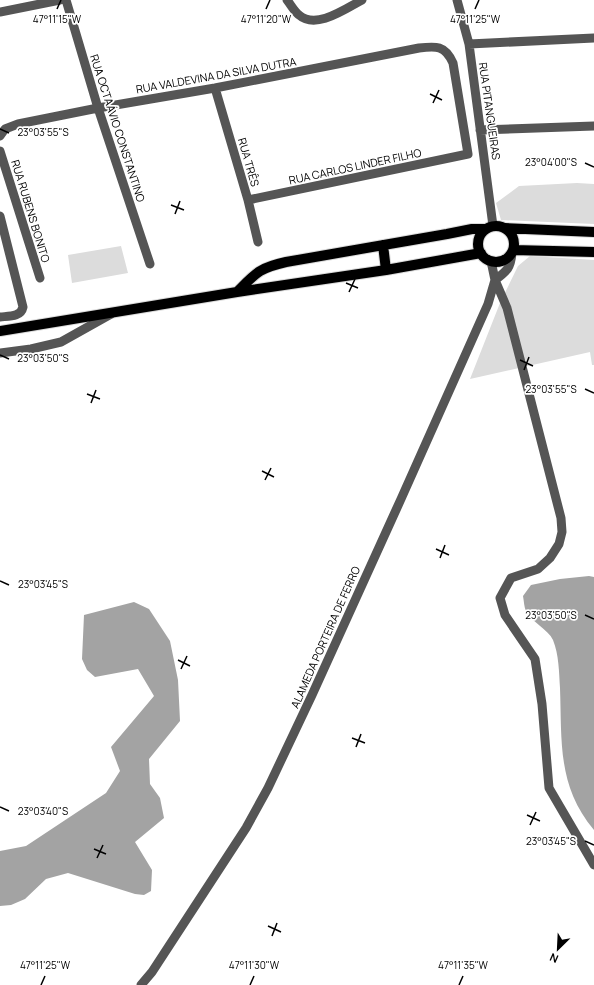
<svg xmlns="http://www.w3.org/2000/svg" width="594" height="985" font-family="Manrope,sans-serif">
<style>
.green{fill:#dcdcdc}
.water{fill:#a3a3a3}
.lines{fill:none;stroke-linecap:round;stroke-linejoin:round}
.major-casing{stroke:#dbdbdb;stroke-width:12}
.minor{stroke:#555;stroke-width:9}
.major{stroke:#000;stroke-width:10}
.ticks{fill:none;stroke:#000;stroke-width:1.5}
.labels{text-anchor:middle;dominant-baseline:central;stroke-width:3.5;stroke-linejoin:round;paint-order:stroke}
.street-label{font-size:11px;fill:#000;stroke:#fff}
.ticks-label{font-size:10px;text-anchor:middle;fill:#000;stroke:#fff;stroke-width:3.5;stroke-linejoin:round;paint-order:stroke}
</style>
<rect width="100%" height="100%" fill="#fff"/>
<!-- green -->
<path class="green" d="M577 183 594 184V224L501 220 496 203 519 186Z
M121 246 128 273 72 283 68 255Z
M530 256 594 260V365H592L590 352 470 379 500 303 518 266Z"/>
<!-- water -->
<path class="water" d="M589 576 594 577V830C557 786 562 741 560 688 559 672 559 655 553 640 548 629 531 622 526 611 524 607 524 601 523 596L531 585 560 579Z
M134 602 149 609 170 641 178 680 180 721 149 759 150 784 160 798 164 818 135 842 152 870 151 891 144 895 135 894 68 873 46 879 25 899 11 905 0 906V851L26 846 106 793 120 771 111 747 154 696 138 669 95 677 87 670 82 659 84 615Z"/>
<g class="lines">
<!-- major casing -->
<g class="major-casing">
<path id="major" d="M478 244a18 18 0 1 1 36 0a18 18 0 1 1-36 0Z
M505 228 594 232
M383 245 386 270
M513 250 594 252
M237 292C256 273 259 268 286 262L447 234 472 229H485
M0 331 237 292 386 270 481 253"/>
</g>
<!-- minor -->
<path class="minor" d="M66 0 98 108 150 264
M287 0C291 5 294 11 299 15 316 30 345 9 362 0
M457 0 469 44 493 226
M0 12 60 0
M469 44 594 38
M215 88 248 200 258 242
M480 130 594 126
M0 136 5 129 18 124 98 108 215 88 419 48C436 46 445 45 453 63L468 154 248 200
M0 151 40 278
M0 216 23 307C21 317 9 316 0 317
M495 280 507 308 561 518 562 532 559 544 550 558 538 569 511 578 500 598 505 615 535 659 542 704 549 788 594 865
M495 280C507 271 511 268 512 252
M0 353 31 349 61 342 111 314
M141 985 152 972 246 828 268 788 312 695 401 499 488 304 495 280 491 261"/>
<!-- major -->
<use href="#major" class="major"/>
</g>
<!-- ticks -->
<path class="ticks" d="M57 9 61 0M266 9 270 0M475 9 479 0M430 94 442 100M433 103 439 90M0 129 9 133M585 163 594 167M171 205 184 210M175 214 180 201M346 283 358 288M349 292 355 279M0 355 9 359M520 360 533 366M524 370 529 357M585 389 594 393M87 394 100 399M91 403 96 390M262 471 274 477M265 480 271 468M436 549 449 555M440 558 445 545M0 581 9 585M585 615 594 619M178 660 190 666M181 669 187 656M352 738 365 743M356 747 361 734M0 807 9 811M527 815 540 821M530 825 536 812M585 841 594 845M94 849 106 854M97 858 103 845M268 926 281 932M272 936 277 923M41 985 45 976M250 985 254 976M459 985 463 976"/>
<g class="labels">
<!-- street labels -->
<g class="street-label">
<text transform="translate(216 75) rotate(-10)">RUA VALDEVINA DA SILVA DUTRA</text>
<text transform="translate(490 111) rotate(82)">RUA PITANGUEIRAS</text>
<text transform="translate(118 128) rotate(72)">RUA OCTAÁVIO CONSTANTINO</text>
<text transform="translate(249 162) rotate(74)">RUA TRÊS</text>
<text transform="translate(355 166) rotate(-12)">RUA CARLOS LINDER FILHO</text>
<text transform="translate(31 211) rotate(73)">RUA RUBENS BONITO</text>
<text transform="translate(325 637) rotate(-66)">ALAMEDA PORTEIRA DE FERRO</text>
</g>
</g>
<g class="ticks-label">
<text x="57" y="23">47°11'15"W</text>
<text x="266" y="23">47°11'20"W</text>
<text x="475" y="23">47°11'25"W</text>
<text x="43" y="136">23°03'55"S</text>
<text x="551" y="166">23°04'00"S</text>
<text x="43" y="362">23°03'50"S</text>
<text x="551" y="393">23°03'55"S</text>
<text x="43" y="588">23°03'45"S</text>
<text x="551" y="619">23°03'50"S</text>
<text x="43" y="815">23°03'40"S</text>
<text x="551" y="845">23°03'45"S</text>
<text x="45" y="969">47°11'25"W</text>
<text x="254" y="969">47°11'30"W</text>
<text x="463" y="969">47°11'35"W</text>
</g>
<!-- north arrow -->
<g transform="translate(558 949) rotate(204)" stroke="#ffffff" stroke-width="3" paint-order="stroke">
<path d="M0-3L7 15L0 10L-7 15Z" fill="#000000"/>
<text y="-6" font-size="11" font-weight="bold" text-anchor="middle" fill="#000000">N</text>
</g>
</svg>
